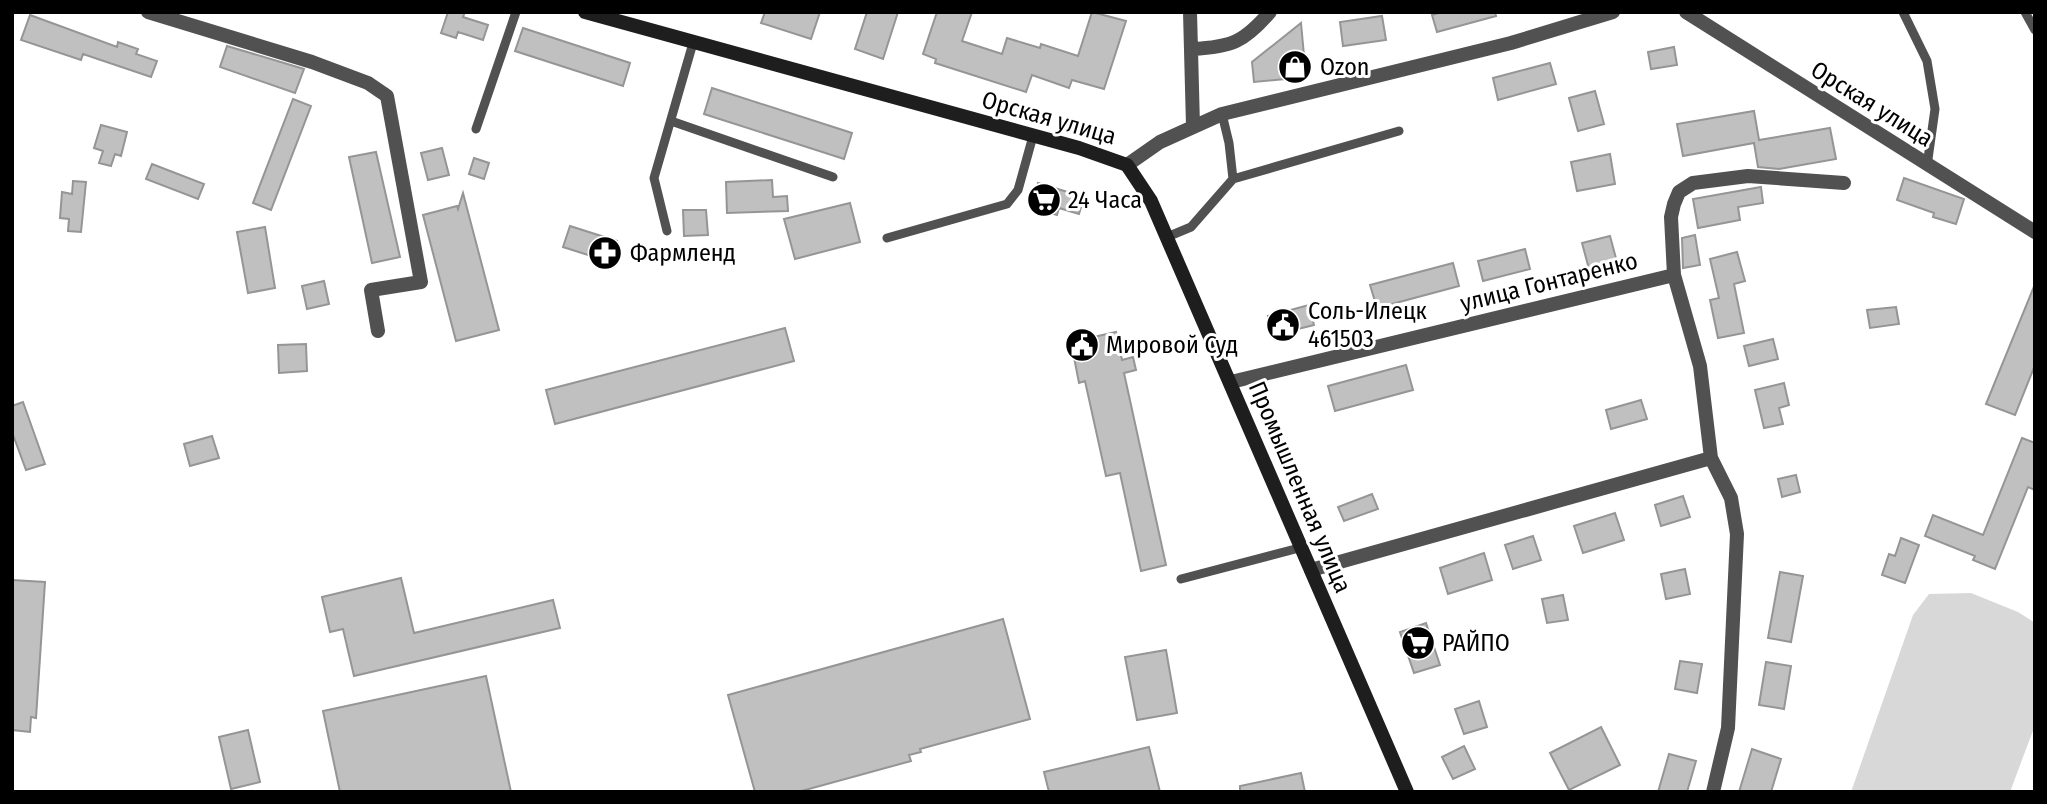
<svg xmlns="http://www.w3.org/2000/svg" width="2047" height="804" font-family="'Fira Sans Condensed',sans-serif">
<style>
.green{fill:#d8d8d8}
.building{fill:#c0c0c0;stroke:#959595;stroke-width:2}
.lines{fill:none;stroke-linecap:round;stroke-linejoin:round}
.lane{stroke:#515151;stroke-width:9}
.street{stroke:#515151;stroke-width:14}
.secondary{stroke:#1e1e1e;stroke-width:14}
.labels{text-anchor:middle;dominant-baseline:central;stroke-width:6;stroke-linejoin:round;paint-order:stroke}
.poi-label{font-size:24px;fill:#000;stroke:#fff;text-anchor:start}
.street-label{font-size:24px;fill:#000;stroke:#fff}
</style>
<rect width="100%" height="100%" fill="#fff"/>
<!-- green -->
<path class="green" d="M1971 593 2018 612 2035 623V725L2010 792H1851L1913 615 1929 594Z"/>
<!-- building -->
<path class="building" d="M448 12H465L463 17 488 25 483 40 458 32 456 38 441 33Z
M765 12H820L811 39 761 23Z
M867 12H898L883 59 855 49Z
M937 12H972L962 41 1002 54 1007 38 1040 48 1041 44 1078 56 1092 12 1126 21 1104 89 1072 80 1069 88 1032 75 1026 92 935 63 936 59 923 54Z
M1442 12H1495L1496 16 1437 32 1432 15Z
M30 15 117 47 118 42 138 49 136 54 157 61 151 77 83 54 81 60 21 40Z
M1382 16 1386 40 1343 46 1340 22Z
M1301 23 1306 77 1254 82 1252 62Z
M523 28 630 63 623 86 515 51Z
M227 46 304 69 295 93 220 67Z
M1674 47 1677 65 1651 69 1648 52Z
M1550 63 1556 84 1498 100 1493 78Z
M712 88 852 133 844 159 704 114Z
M1595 91 1604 124 1578 131 1569 98Z
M293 99 311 106 271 210 253 203Z
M1754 111 1759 140 1830 128 1836 159 1779 169 1758 167 1754 143 1683 156 1677 124Z
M101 125 127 132 121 156 115 154 111 166 99 163 103 151 94 148Z
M442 148 449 175 428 180 421 153Z
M376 152 400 257 372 263 349 157Z
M1610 154 1615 184 1577 191 1571 162Z
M474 158 489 163 484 179 469 174Z
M152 164 204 184 198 199 146 179Z
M1904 178 1964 199 1956 224 1933 217 1934 213 1897 200Z
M772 180 773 197 787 196 788 211 727 213 726 182Z
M73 181 86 182 81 232 68 231 69 219 60 218 62 192 72 194Z
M1038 183 1084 197 1079 214 1059 208 1057 215 1031 207Z
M1761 187 1763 203 1738 207 1740 220 1698 228 1693 199Z
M463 193 499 330 456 341 423 215 457 206 458 209Z
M850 203 860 242 795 259 784 219Z
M683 210H706L708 235 684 236Z
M570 226 617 241 610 262 563 247Z
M265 227 275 288 248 293 237 232Z
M1695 235 1700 265 1683 268 1682 238Z
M1610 236 1617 262 1589 269 1582 243Z
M1525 249 1530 269 1483 281 1478 261Z
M1737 252 1745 281 1734 284 1744 333 1718 338 1710 300 1719 298 1710 259Z
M1453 263 1459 286 1377 308 1370 285Z
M324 281 329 304 307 309 302 286Z
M2035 284V365L2015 415 1986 404Z
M1309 305 1314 325 1274 335 1268 316Z
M1896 307 1899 324 1870 328 1867 310Z
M785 328 794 361 555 424 546 390Z
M1116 332 1122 360 1133 357 1136 370 1124 373 1166 565 1141 571 1120 473 1106 476 1085 381 1079 383 1071 342Z
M1773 339 1778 359 1749 366 1744 346Z
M306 344 307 371 279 373 278 345Z
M1406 365 1413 390 1335 411 1328 386Z
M1784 383 1789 405 1779 408 1783 424 1764 428 1755 390Z
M1641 400 1647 419 1611 429 1606 410Z
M23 402 45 464 26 470 12 432V406Z
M212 436 219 458 190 466 184 444Z
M2022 438 2035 443V490L2028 487 1995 569 1973 560 1975 556 1925 536 1933 515 1983 535Z
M1796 475 1800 492 1782 497 1778 479Z
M1372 494 1378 509 1344 521 1338 507Z
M1683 496 1690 517 1661 526 1655 505Z
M1615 513 1624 540 1583 553 1574 526Z
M1533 536 1541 560 1513 569 1505 545Z
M1901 538 1919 545 1905 583 1882 575 1889 554 1895 556Z
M1484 553 1492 580 1448 594 1440 568Z
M1685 569 1690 594 1666 599 1661 574Z
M1780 572 1803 576 1791 642 1768 638Z
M401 578 414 633 553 600 560 628 354 676 343 629 330 632 322 597Z
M12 580 45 582 36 718 31 717 30 732 12 730Z
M1563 595 1568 620 1547 623 1542 599Z
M1003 619 1030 719 920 749 921 752 909 755 911 761 798 792H755L728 695Z
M1426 623 1440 665 1414 673 1400 632Z
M1166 650 1177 713 1137 720 1125 657Z
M1680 661 1702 664 1697 693 1675 689Z
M1766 662 1791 666 1784 709 1759 705Z
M486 676 511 792H340L323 711Z
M1479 701 1487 727 1464 734 1455 709Z
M1601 727 1620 765 1569 790 1550 753Z
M248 730 260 782 231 789 219 737Z
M1464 746 1475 769 1453 779 1442 757Z
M1149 747 1160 792H1049L1044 772Z
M1752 749 1781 759 1771 792H1739Z
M1669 754 1696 761 1687 792H1658Z
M1301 773 1305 792H1240V786Z"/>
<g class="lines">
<!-- lane -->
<path class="lane" d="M1903 12 1927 61 1935 109 1927 166
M2025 12 2035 30
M1222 114 1229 143 1233 179
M671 121 833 177
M476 129 516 12
M667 231 654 178 693 43
M1167 237 1191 227 1233 179 1399 131
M887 238 1007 204 1018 190 1033 136
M1181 579 1303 547"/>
<!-- street -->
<path class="street" d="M148 12 312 62 368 83 387 96 421 282 371 290 378 331
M1190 12 1193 126
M1686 12 2035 232
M1192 49C1232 47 1244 42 1270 12
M1127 165 1160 142 1222 114 1511 43 1613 12
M1231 382 1674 275
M1311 570 1711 458
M1713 792 1728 728 1737 534 1731 498 1711 458 1700 366 1674 275 1671 217 1674 204 1679 192 1693 183 1748 176 1844 183"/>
<!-- secondary -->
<path class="secondary" d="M585 12 1079 148 1127 165 1151 201 1407 792"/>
</g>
<!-- icons -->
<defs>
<g id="shop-disc" transform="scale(1.75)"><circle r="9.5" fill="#000" stroke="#fff"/><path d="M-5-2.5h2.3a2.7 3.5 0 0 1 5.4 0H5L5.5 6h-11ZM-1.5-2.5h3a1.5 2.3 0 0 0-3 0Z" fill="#fff"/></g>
<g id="supermarket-disc" transform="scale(1.75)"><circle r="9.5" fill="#000" stroke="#fff"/><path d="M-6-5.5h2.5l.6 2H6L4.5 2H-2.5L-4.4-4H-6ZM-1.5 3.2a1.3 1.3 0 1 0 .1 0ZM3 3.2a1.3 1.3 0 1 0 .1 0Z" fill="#fff"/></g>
<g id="pharmacy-disc" transform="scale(1.75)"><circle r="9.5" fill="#000" stroke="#fff"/><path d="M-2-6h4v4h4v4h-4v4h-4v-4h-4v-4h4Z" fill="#fff"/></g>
<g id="civic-disc" transform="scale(1.75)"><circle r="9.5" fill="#000" stroke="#fff"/><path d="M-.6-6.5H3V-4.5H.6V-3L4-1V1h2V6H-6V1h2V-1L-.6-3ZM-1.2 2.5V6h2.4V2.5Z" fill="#fff"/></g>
</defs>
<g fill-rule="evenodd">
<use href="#shop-disc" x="1295" y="67"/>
<use href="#supermarket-disc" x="1044" y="200"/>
<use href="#pharmacy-disc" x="605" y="253"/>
<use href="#civic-disc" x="1283" y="325"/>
<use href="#civic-disc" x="1082" y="345"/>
<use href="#supermarket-disc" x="1418" y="643"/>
</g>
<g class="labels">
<!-- poi labels -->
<g class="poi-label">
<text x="1320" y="67">Ozon</text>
<text x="1068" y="200">24 Часа</text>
<text x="630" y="253">Фармленд</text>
<text x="1308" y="311">Соль-Илецк<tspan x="1308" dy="28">461503</tspan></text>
<text x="1106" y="345">Мировой Суд</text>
<text x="1442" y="643">РАЙПО</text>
</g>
<!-- street labels -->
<g class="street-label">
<text transform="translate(1872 104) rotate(32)">Орская улица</text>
<text transform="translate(1049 118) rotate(16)">Орская улица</text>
<text transform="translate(1549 282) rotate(-14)">улица Гонтаренко</text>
<text transform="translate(1300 487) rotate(67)">Промышленная улица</text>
</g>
</g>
<!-- border -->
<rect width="2047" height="804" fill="none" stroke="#000000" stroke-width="28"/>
</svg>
